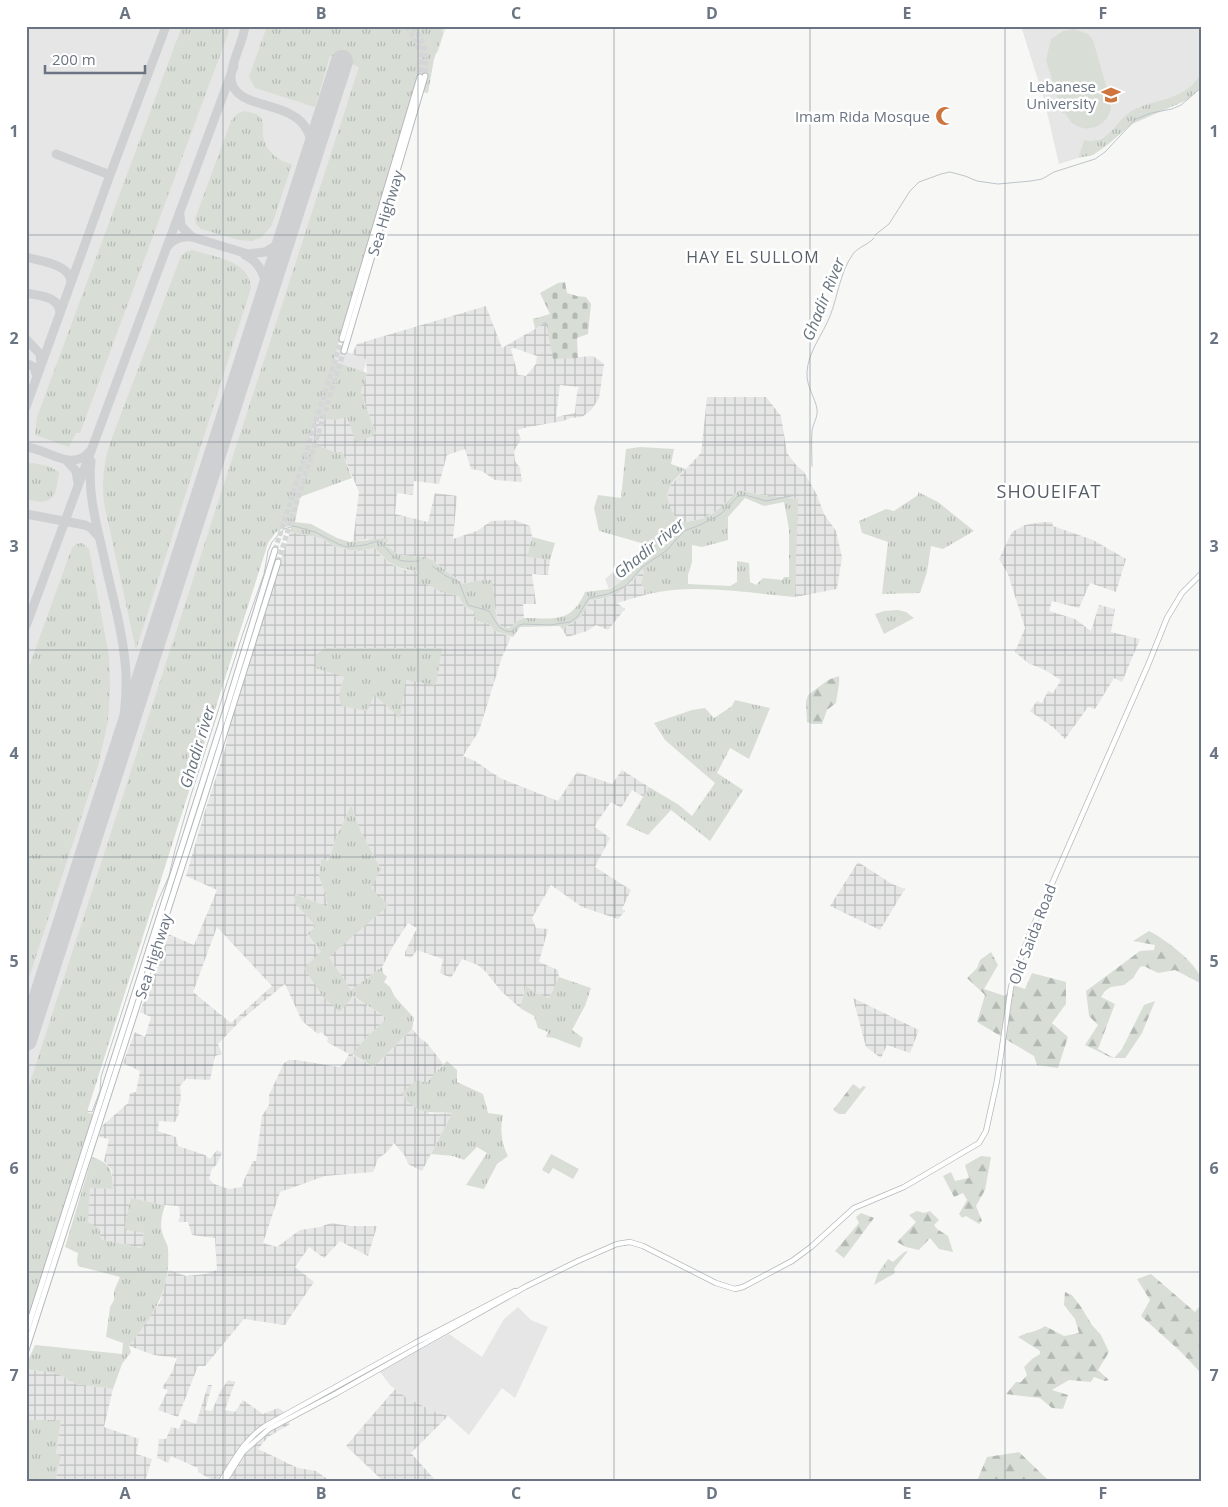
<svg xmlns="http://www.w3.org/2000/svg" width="1228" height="1507" font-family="'Open Sans',sans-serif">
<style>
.built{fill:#e5e6e5}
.industrial{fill:url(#industrial-grid);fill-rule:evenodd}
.grass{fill:url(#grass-tufts);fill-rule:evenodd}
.forest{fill:url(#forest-firs)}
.cemetery{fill:url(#cemetery-stones)}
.park{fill:url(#park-crowns)}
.pitch{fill:#d8ded6}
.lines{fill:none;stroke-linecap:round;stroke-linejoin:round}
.stream{stroke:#bec5ca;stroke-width:1}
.taxiway{stroke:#ced0d2;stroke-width:9}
.runway{stroke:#ced0d2;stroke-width:22}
.motorway-tunnel{stroke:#d4d6d8;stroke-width:5;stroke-dasharray:5 2.5;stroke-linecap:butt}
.trunk-casing{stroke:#b6b9bc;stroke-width:6}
.motorway-casing{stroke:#b6b9bc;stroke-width:7}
.trunk{stroke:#fff;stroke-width:4.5}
.motorway{stroke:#fff;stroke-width:5}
.grid{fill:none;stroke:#6a7482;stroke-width:1;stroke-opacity:0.55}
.labels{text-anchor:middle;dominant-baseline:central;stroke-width:5;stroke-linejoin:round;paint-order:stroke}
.poi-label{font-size:15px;fill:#6a7482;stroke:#fff;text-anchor:end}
.street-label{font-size:15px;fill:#6a7482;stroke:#fff}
.neighbourhood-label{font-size:16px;letter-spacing:1px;fill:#575e68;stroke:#fff}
.water-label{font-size:16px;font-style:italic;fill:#66747e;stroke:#fff}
.quarter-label{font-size:18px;letter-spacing:1px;fill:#575e68;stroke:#fff}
.neatline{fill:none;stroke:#6a7482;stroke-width:2}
.grid-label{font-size:16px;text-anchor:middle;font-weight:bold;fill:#6a7482}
</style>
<defs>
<pattern id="industrial-grid" width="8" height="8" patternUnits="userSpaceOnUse" patternTransform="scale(1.25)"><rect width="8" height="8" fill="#e5e6e5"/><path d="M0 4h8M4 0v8" fill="none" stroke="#bebfbf"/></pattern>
<pattern id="grass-tufts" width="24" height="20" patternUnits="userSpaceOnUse" patternTransform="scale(1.25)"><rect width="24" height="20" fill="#d8ded6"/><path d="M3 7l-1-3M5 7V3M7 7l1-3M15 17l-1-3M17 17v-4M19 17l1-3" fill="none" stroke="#b3b9b3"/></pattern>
<pattern id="forest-firs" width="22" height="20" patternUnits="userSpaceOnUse" patternTransform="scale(1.25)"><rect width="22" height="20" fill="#d8ded6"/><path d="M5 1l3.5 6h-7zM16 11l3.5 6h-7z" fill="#b3b9b3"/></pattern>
<pattern id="cemetery-stones" width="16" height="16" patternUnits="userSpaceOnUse" patternTransform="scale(1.25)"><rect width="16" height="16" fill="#d8ded6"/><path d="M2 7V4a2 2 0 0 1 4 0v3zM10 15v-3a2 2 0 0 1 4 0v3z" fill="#b3b9b3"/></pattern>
<pattern id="park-crowns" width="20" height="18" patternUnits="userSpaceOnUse" patternTransform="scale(1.25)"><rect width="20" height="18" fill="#d8ded6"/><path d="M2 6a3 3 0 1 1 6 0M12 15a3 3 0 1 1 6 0" fill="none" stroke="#b3b9b3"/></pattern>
</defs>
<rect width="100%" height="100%" fill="#f7f7f5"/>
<!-- built -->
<path class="built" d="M26 26H446L438 52 422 64 417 72 336 349 367 358 363 373 279 509 86 1108 26 1323Z
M1021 26H1202V71L1195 82 1185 91 1173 97 1131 111 1125 116 1108 135 1096 140H1084L1078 158 1059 164 1044 99Z
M646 544 651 554 623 580 609 589 605 579Z
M518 1307 531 1320 548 1327 515 1398 502 1388 469 1435 448 1416 433 1411 407 1398 390 1385 380 1372 449 1334 482 1357 504 1319Z"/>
<!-- industrial -->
<path class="industrial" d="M486 306 502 348 535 329 546 321 554 359 593 356 604 364 599 398 592 409 586 414 582 417 570 418 563 421 528 427 517 430 521 439 514 451 515 461 520 468 522 482 495 480 482 471 471 469 465 449 447 455 439 484 414 481 413 495 397 493 395 514 428 522 435 493 457 496 453 539 477 531 491 521 514 520 530 526 532 537 527 557 550 560 548 575 532 574 536 604H523L524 618 517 621 513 626 506 628 502 627 497 621 496 610 474 581 463 584 435 562 422 557 399 555 384 545 367 539 353 542 359 492 342 452H334L308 441 316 418 335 420 347 416 376 434 361 392 367 373 366 359 352 354 357 344ZM514 348 537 356 536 364 526 376 518 375 511 349ZM560 385 579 387 577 392 575 413 556 417Z
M707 397H766L781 416 787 453 796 465 804 472 817 495 824 514 836 531 842 557 837 589 795 597 797 499 762 495 739 490 715 512 701 519 680 523 673 515 668 502V488L701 453Z
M1042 522H1052L1053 526 1093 540 1126 559 1116 592 1090 583 1079 608 1052 601 1049 611 1075 619 1091 631 1099 605 1115 609 1111 632 1140 639 1122 682 1114 678 1095 709 1088 707 1065 739 1054 728 1030 711 1037 701 1042 703 1048 691 1053 693 1061 680 1045 670 1028 663 1015 652 1025 628 1008 574 999 559 1012 532 1025 525Z
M290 532 320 538 334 546 344 549 359 551 375 548 381 556 393 565 405 570 418 571 426 584 441 592 459 596 464 606 476 612 474 620 489 624 495 631 511 637 502 657 479 731 463 756 475 761 500 778 558 801 577 772 612 784 622 770 649 787 644 797 632 790 621 808 611 802 597 822 595 827 610 838 595 867 631 890 622 909 625 911 618 919 582 907 551 885 532 918 536 928 548 929 539 962 558 970 559 977 549 998 536 993 526 986 520 1008 501 991 486 972 478 965 462 959 451 978 440 973 443 959 417 950 411 958 405 956V952L417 928 408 923 393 946 382 967 351 990 328 956 381 869 361 832 351 805 337 836 328 861 321 859 319 877 324 890 328 907 295 894 294 902 316 927 307 935 321 952 340 1012 352 996 387 1018 364 1040 352 1055 374 1067 412 1029 421 1039 427 1043 443 1064 426 1084 429 1114 452 1113 422 1171 408 1164 405 1156 394 1143 388 1151 378 1159 373 1172 325 1176 280 1192 263 1243 277 1247 300 1230 320 1227 331 1223 350 1226H377L368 1256 340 1241 324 1258 309 1247 295 1267 314 1282 292 1314 285 1325 244 1319 205 1366H198L178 1417 158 1410 168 1390 162 1388 172 1372 177 1358 154 1355 129 1346 160 1302 169 1270 186 1276 205 1274 217 1270 215 1238 192 1235 188 1222H179L178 1219 180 1218 179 1206 165 1205 131 1198 144 1233 141 1248 101 1239 87 1222 90 1187 113 1189 112 1170 104 1161 109 1139 99 1137 102 1126 128 1103 130 1093 136 1092 140 1071 123 1063 135 1032 145 1037 151 1017 140 1012 168 934 194 945 217 890 186 876 205 811 224 753 235 701ZM441 649 406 680 374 695 339 692 344 677ZM217 927 272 986 231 1023 193 992ZM285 984 302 1021 318 1034 321 1032 328 1038 327 1042 349 1054 344 1064 339 1067 296 1060H289L284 1063 269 1095V1105L262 1116 256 1161H253L244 1180 242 1187 229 1189 214 1184 209 1179 212 1169 217 1164 222 1153 217 1150 210 1159 205 1155 178 1146 176 1137 158 1131 159 1121 175 1122 180 1111 178 1109 181 1099 180 1086 186 1079 210 1080 215 1056 222 1054 218 1044 241 1020Z
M642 570 644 572 641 583 648 594 617 603 625 609 608 630 596 625 587 631 567 637 562 629 581 617 590 600 603 599 630 584Z
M858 862 892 884 905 889 880 930 830 906Z
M853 998 919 1030 910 1053 887 1045 881 1058 866 1047Z
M26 1369 58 1374 76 1384 113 1389 104 1427 139 1439 136 1454 152 1459 145 1481H55L61 1457 56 1454 61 1421 26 1420Z
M228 1380 235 1382 225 1410 235 1412 243 1400 263 1414 278 1408 283 1411 290 1424 268 1437 258 1449 298 1468 316 1471 330 1481H214L198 1472V1468L171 1456 168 1463 157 1458 159 1439H166L171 1427 179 1429 183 1419 196 1424 208 1385H212L205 1410 212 1411 220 1392Z
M395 1389 407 1398 433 1411 448 1416 411 1453 436 1481H383L346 1446Z"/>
<!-- grass -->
<path class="grass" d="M182 26H226L229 31 80 433H76L69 447 35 435 37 417Z
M267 26H441L443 34 434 59 428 93 422 92V81H416V89L410 108 333 361 367 373 361 392 376 434 356 443 347 417 335 420 316 418 308 441 334 452H342L352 478 300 497 295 522 311 524 337 538 350 542 387 538 388 541 385 545 399 555 422 557 432 560 463 584 474 581 492 580 497 621 502 627 509 628 517 621 524 618C554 618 571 624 585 592L610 589 623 580 651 554 645 544 599 531 594 508 598 495 621 498 626 449 640 447 674 449 671 464 685 469C681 474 671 482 669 488 664 500 673 514 680 523L701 519 715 512 739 490 762 495 798 499 795 597C747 593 696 583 648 594L641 583 644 572 642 570C627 588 614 599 590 600L581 617 562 629 560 626 520 627 513 637 495 631 489 624 474 620 475 612 464 606 459 596 441 592 426 584H417L418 571C399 570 386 563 375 548L359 551 349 550 334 546 320 538 290 532 292 524 276 532 268 543 87 1112 97 1116 26 1333V1095L359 67 330 56 315 107 255 88 249 77ZM745 498 764 506 784 502 789 529V577H784L782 580 763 578 756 585 750 582 749 563 737 561V582L730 586 688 584V575L692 562V545L702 547 728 540V517Z
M1202 71V87L1187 100 1132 124 1106 146 1093 155 1078 158 1084 140C1111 144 1113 123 1131 111 1158 97 1186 102 1202 71Z
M244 111C248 112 255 113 259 116 265 121 262 129 263 135 265 150 277 161 292 164L272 225 262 237 252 241 239 240 201 229 196 224 195 219 231 121 237 114Z
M192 250C213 257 250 260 251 288L136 650 105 508C101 486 103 465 110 443L181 256 186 252Z
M33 463 48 466 59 472C56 497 53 507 26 499V464Z
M918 492 938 502 974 531 943 549 931 546 927 572 920 593 882 594 888 542 862 533 859 521 886 509 894 511 918 495Z
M532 537 555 543 550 560 527 557Z
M82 543 89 549 109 656 110 689 108 721 98 766 26 987V675L72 548 76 544Z
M898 610 906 612 914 618 884 634 875 614 884 611Z
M325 648H442L436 685 406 680 400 718 374 695 367 711 342 706C336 696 341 687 344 677L316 668V655Z
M735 700 770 708 749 759 730 748 717 773 743 790 710 841 671 810 648 835 626 825 649 787 679 805 692 816 715 783 665 740 654 723 692 710 705 708 714 718 732 706Z
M351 805 361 832 381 869 371 888 389 905 329 957 351 990 382 967 383 973 387 977 384 982 390 987 395 997 414 1018 412 1029 374 1067 352 1054 364 1040 387 1018 353 996 340 1012 323 997 304 968 321 952 307 934 316 927 294 902 295 894 328 907 324 890 319 877 321 859 328 861 337 836Z
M559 977 591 988 585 1006 572 1030 583 1038 580 1048 554 1038 546 1037 548 1032 538 1028 534 1016 520 1008 526 986 536 993 549 998Z
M447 1061 457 1070V1082L483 1094 488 1113 503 1115C500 1128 501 1143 508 1156L497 1164 484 1189 466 1185 487 1153 477 1147 464 1160 453 1156 431 1154 452 1113C427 1112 417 1115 401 1093L417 1080 426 1083Z
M92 1157C112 1164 112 1170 113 1189L90 1188 88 1222 99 1228 101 1239 141 1248 144 1233 124 1229 131 1198 165 1205C162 1215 159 1225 163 1235 164 1240 168 1244 168 1249 171 1291 153 1315 129 1346L131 1352 122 1364 113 1389 76 1384 58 1374 26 1369V1365L35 1345 122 1354 123 1343 106 1337 110 1307 114 1300V1291L120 1277 78 1266 77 1260 78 1253 65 1247Z
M26 1420H61L56 1454 61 1456 55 1481H26Z"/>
<!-- forest -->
<path class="forest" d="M839 676C840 685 837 694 836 703L827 710 822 724H812L807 722 806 702 808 695 828 680Z
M1149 931C1165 939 1202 966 1202 984L1175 970 1158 973 1144 966 1140 967 1133 978 1124 985 1111 987 1105 991 1101 997 1115 1004 1098 1049 1114 1058 1122 1049 1144 1005 1155 1001 1142 1033 1126 1057 1125 1058H1112L1085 1045 1098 1025 1089 1016 1086 991 1140 951 1154 950 1155 945 1133 941Z
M991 952 998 965 984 989 1005 996 1013 985 1025 989 1032 973 1066 982V1004L1052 1023 1068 1037 1058 1068 1037 1065 1034 1056 977 1022 985 995 967 978 977 968 980 960Z
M853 1084 860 1089 863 1086 866 1087 845 1114H839L833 1110Z
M981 1156 991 1157 985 1190 976 1206 982 1221 979 1224 966 1216 962 1218 959 1214 967 1200 963 1193 954 1197 943 1176 951 1172 955 1181 969 1178 965 1165Z
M917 1211 924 1213 930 1211 939 1220 934 1225 937 1229 948 1236 953 1252 939 1249 930 1238 919 1250 906 1247 897 1242 916 1222 909 1215Z
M861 1213 874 1218 844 1258 835 1251 859 1223 856 1217Z
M1151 1274 1195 1312 1202 1303V1374L1180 1351 1141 1316 1150 1300 1137 1279Z
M1065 1292 1072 1295 1081 1307 1092 1325 1101 1335 1109 1352 1098 1370 1109 1380 1105 1381 1094 1377 1091 1382 1069 1380 1052 1390 1068 1395 1063 1409 1052 1408 1040 1398 1006 1394 1016 1382H1021L1027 1375 1024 1367 1032 1359 1040 1354V1351L1018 1337C1027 1332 1037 1332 1045 1326L1064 1336 1079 1333 1075 1319 1064 1305Z
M1019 1452 1049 1481H977L987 1457Z"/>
<!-- cemetery -->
<path class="cemetery" d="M565 282 567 293 577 296 586 297 591 304 588 334 577 338 578 358 553 359 546 322 535 329 533 319 550 314 540 293 558 283Z"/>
<!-- park -->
<path class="park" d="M908 1251 894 1269 895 1273 874 1285 878 1273 888 1259 893 1262 904 1252Z"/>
<!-- pitch -->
<path class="pitch" d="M1074 29 1088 34 1093 40 1111 103C1112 122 1092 135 1075 125 1070 122 1068 117 1065 113H1062L1046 60 1051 39 1063 31Z
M551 1154 579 1169 573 1179 553 1168 549 1174 542 1170Z"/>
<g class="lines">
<!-- stream -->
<path class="stream" d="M875 235 889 224 910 191 919 182 941 174 950 172 965 176 977 181 998 184 1031 181 1042 179 1054 172 1095 159 1105 152 1136 119 1151 113 1172 109 1181 105 1202 87
M812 466C812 455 811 443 812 431 813 423 818 418 817 409 815 397 806 386 807 372 808 352 823 334 830 316 838 296 840 272 853 254 858 247 868 245 874 238
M432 566 446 576 459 582 468 605 489 611C496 621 497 630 511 632L519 625 523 624 550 625 570 622 577 617 589 598 608 594 626 586 642 567 666 551 684 531 700 525 721 514 738 496 745 495 766 501 796 495
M87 1111 92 1112 100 1091 101 1077 157 903 169 876 175 850 191 795 243 633 264 574 268 551 272 542 284 529 294 526 315 532 338 544 347 547 365 545 378 541C397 557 391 563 419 561"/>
<!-- taxiway -->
<path class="taxiway" d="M245 26C243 43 230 64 231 79 234 111 292 99 307 130 311 137 312 144 313 152
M56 154 110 175
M180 215 181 226 192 237 248 254 265 252 275 246 283 238 290 222
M167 247C173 239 182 236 192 237
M245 255C261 263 267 279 266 297
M26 257C40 261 70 264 71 282
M26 293C40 296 60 296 60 314
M26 339 40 354 41 364
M26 363 34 367 37 377
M26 407 110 175 166 26
M26 447C48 449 72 473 90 451
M67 461 76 471 78 483
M91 461C87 495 98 529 105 562 113 599 124 636 126 674 127 702 123 729 118 757
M26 514 85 525 91 528 99 537
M26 626 234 66
M26 1035 32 1023"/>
<!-- runway -->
<path class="runway" d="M26 1040 342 61"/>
<!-- motorway-tunnel -->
<path class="motorway-tunnel" d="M406 26C421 47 422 52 420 77
M413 26C426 45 427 54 425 76
M275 550 342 339
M278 562 344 351"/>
<!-- trunk casing -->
<g class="trunk-casing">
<path id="trunk" d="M221 1481C234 1460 244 1440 265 1426L415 1343 515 1291
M225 1481 243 1452 269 1429 337 1393 525 1287 578 1261 617 1244 630 1242 643 1246 716 1283 735 1289 743 1287 792 1261 811 1247 854 1208 904 1187 979 1143 986 1131 997 1081 1011 987 1029 936 1148 665 1167 618 1182 593 1202 573"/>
</g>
<!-- motorway casing -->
<g class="motorway-casing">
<path id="motorway" d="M342 339 420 77
M344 351 425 76
M26 1333 229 700 275 550
M26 1350 206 792 278 562"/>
</g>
<!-- trunk -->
<use href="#trunk" class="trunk"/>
<!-- motorway -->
<use href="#motorway" class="motorway"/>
</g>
<!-- grid -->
<path class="grid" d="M223 26V1481M418 26V1481M614 26V1481M810 26V1481M1005 26V1481M26 235H1202M26 442H1202M26 650H1202M26 857H1202M26 1065H1202M26 1272H1202"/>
<!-- icons -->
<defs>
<g id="university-bare" transform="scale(1.5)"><path d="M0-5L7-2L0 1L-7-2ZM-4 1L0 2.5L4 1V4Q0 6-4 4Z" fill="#ce743d" stroke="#fff" stroke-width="2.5" paint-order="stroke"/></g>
<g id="mosque-bare" transform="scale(1.5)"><path d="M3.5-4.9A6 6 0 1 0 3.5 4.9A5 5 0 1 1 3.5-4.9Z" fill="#ce743d" stroke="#fff" stroke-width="2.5" paint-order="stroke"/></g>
</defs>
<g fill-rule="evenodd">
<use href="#university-bare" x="1111" y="95"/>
<use href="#mosque-bare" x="945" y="116"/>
</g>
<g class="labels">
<!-- poi labels -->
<g class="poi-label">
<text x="1096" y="86">Lebanese<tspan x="1096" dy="17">University</tspan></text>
<text x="930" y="116">Imam Rida Mosque</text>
</g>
<!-- street labels -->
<g class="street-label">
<text transform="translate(385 213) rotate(-73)">Sea Highway</text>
<text transform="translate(1032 934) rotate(-69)">Old Saida Road</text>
<text transform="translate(153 956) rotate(-72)">Sea Highway</text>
</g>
<!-- neighbourhood labels -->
<g class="neighbourhood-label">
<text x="753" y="257">HAY EL SULLOM</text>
</g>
<!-- water labels -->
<g class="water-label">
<text transform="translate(823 299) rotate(-68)">Ghadir River</text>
<text transform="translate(649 548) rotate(-39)">Ghadir river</text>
<text transform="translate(197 747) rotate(-73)">Ghadir river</text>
</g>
<!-- quarter labels -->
<g class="quarter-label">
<text x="1049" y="491">SHOUEIFAT</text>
</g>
</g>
<!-- border -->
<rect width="1228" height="1507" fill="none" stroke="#ffffff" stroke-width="55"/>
<!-- scale -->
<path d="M45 65v8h100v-8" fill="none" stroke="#6a7482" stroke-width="2.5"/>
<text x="52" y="65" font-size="15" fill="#6a7482" stroke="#ffffff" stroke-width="4" paint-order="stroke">200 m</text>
<rect x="28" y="28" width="1172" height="1452" class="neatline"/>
<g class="grid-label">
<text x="125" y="19">A</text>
<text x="321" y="19">B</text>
<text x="516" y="19">C</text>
<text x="712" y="19">D</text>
<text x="907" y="19">E</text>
<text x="1103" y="19">F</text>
<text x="14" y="137">1</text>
<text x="1214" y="137">1</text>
<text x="14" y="344">2</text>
<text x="1214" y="344">2</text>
<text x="14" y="552">3</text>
<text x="1214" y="552">3</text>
<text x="14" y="759">4</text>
<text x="1214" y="759">4</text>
<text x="14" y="967">5</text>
<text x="1214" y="967">5</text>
<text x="14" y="1174">6</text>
<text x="1214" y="1174">6</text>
<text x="14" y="1381">7</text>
<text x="1214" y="1381">7</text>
<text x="125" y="1499">A</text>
<text x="321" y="1499">B</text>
<text x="516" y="1499">C</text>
<text x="712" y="1499">D</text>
<text x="907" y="1499">E</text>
<text x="1103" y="1499">F</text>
</g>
</svg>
